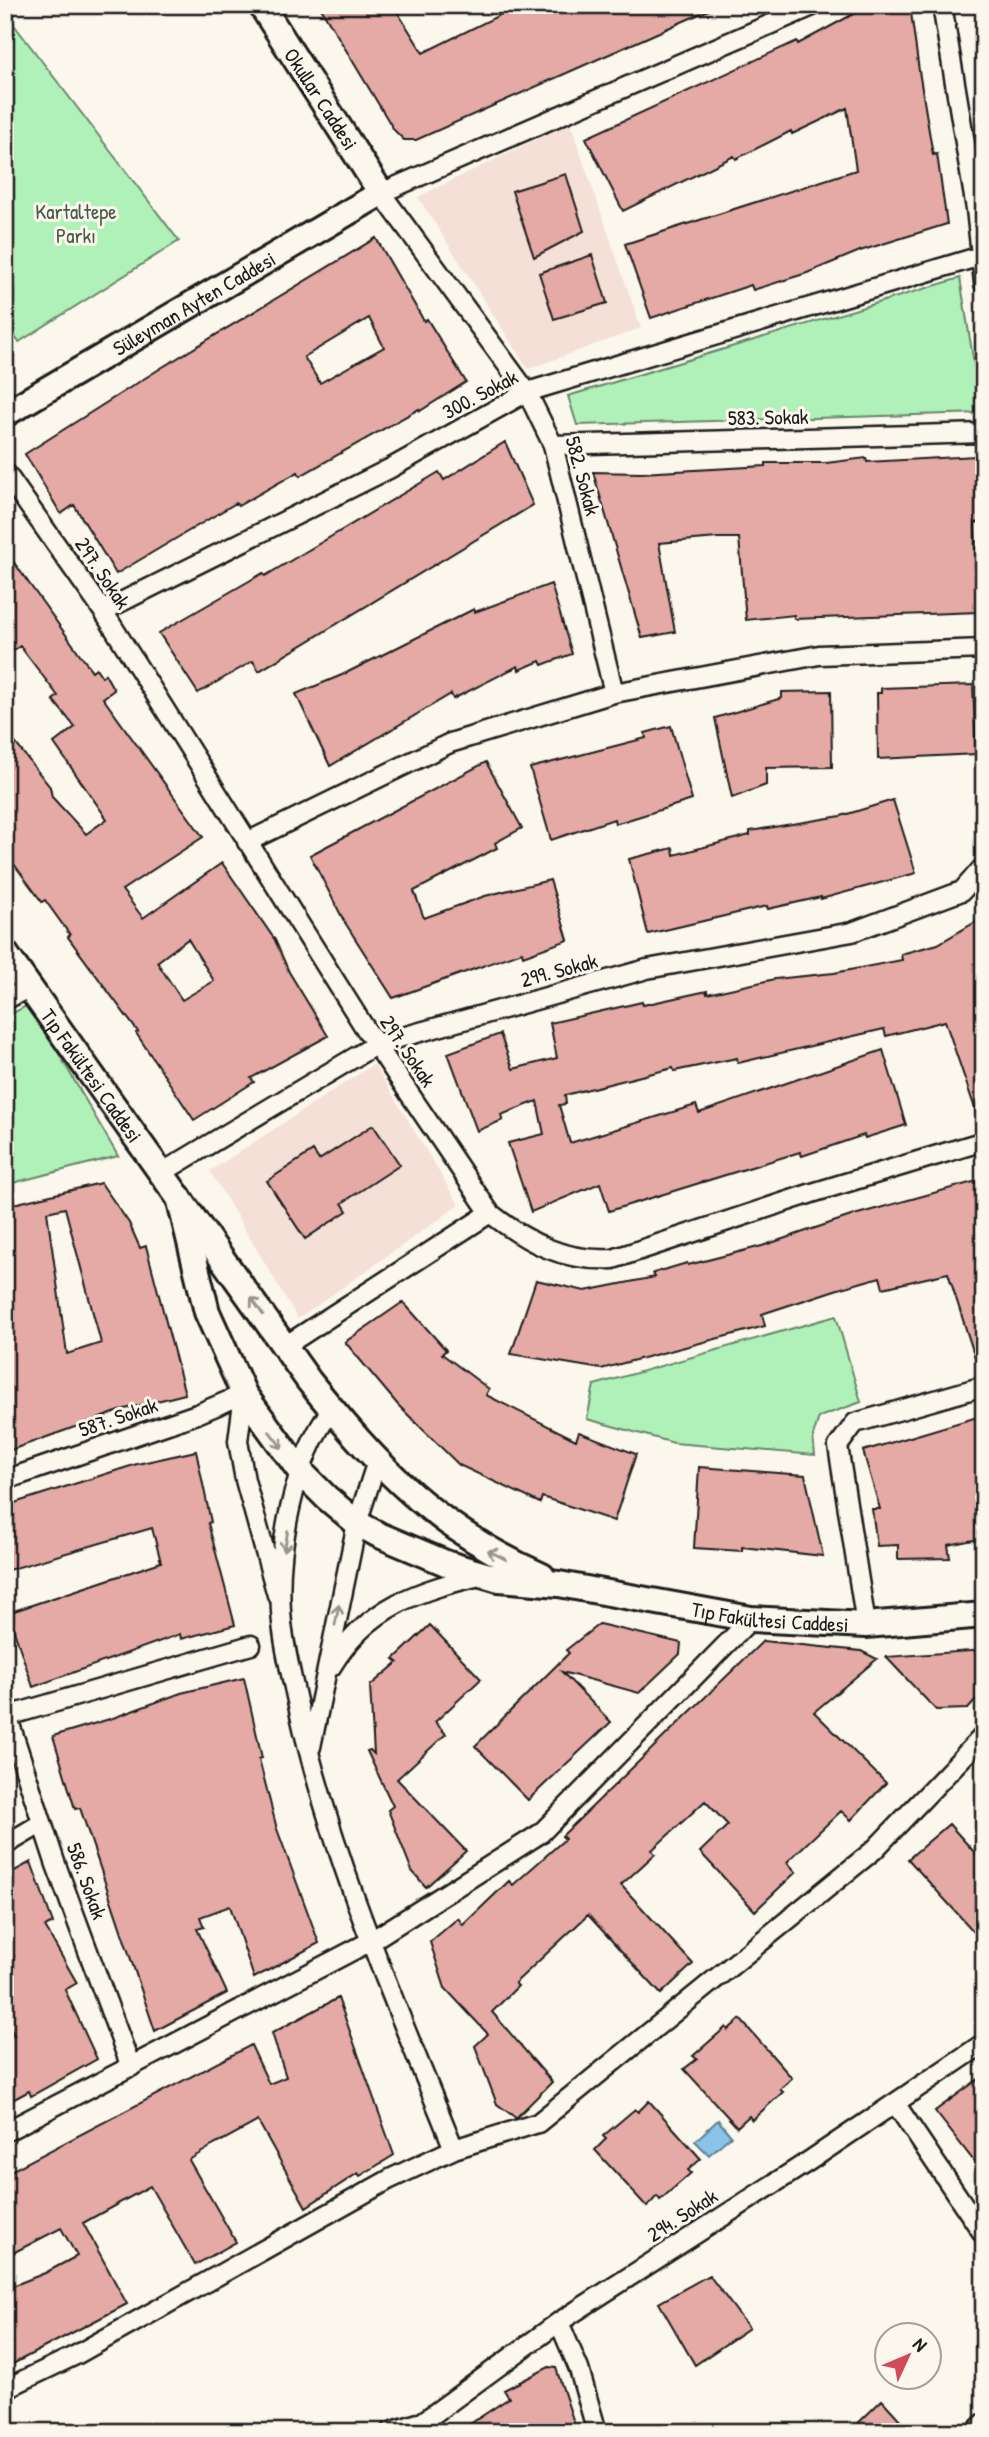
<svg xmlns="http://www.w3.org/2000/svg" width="989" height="2437" font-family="'Patrick Hand',sans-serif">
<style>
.built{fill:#f4e0d7}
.green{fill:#b0f1b9;stroke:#66866a;stroke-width:2}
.water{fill:#8ac4e9;stroke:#5e8197;stroke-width:2}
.building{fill:#e5aaa5;stroke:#1c1c1c;stroke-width:2;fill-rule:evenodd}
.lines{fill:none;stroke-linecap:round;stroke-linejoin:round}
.street-casing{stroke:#1c1c1c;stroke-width:23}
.secondary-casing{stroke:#1c1c1c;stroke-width:30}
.street{stroke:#fbf7ec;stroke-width:18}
.secondary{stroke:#fbf7ec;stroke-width:24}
.oneway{stroke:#97948e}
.labels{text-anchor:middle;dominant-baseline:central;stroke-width:6;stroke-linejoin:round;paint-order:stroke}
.street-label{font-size:21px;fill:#1c1c1c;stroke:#fbf7ec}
.park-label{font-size:21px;fill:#485c4b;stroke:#fbf7ec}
</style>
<rect width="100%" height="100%" fill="#fbf7ec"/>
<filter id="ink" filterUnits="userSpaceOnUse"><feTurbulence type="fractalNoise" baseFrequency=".0143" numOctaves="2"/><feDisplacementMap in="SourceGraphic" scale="14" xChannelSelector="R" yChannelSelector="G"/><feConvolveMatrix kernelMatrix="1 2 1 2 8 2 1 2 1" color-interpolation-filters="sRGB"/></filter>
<g filter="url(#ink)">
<!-- built -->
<path class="built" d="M570 123 641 328 528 369 418 197Z
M374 1064 459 1205 298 1319 210 1171Z"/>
<!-- green -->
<path class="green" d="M5 13 179 241 19 342 5 326Z
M960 278 982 413 577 425 568 396Z
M30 1004 118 1156 5 1185V1017Z
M836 1316 861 1402 819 1417 813 1436 815 1455 674 1443 587 1419 594 1385Z"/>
<!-- water -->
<path class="water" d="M718 2120 731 2136 709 2155 695 2141Z"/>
<!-- building -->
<path class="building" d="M319 5H393L423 53 520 5H720L416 140H404L394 130Z
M881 5H910L919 71 933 155 937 154 947 224 860 251 807 273 753 290 751 285 651 318 625 244 856 170 847 108 792 134 791 131 736 159 734 156 623 211 586 138 797 41 798 44 859 11Z
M566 174 584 231 534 257 512 191Z
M376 238 424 321 427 319 466 382 420 411 419 409 300 476 298 472 238 506 236 503 116 574 74 505 61 514 25 454 161 368ZM369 318 384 347 320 383 304 357Z
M592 255 607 303 554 319 539 273Z
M505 442 533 505 259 671 253 661 198 693 159 633 263 573 265 576 439 472 444 480Z
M976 456 980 522 975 523 978 612 794 619V615L746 620 739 538H718L659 543 675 632 642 638 593 472 641 473 766 466V463H826L866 458 867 462Z
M5 550 92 671 96 668 102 677 105 674 114 690 103 698 203 837 122 890 143 918 222 863 275 940 289 972 328 1036 251 1078 254 1082 194 1120 136 1033 138 1032 68 937 70 935 45 900 42 902 5 852V730L50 787 52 797 86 834 107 819 54 743 75 727 53 700 58 696 20 646 5 656ZM188 939 214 981 182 1000 157 962Z
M551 584 572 654 542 665 540 661 519 670 518 666 453 699 451 694 330 766 296 694 342 675 474 609 475 612Z
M973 685 976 754 878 759 877 693H881V688Z
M831 691 832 767 766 768V785L732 798 715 718 782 698V692Z
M671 726 692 800 615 824 614 819 551 840 530 768 646 738 645 733Z
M486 762 522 828 495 843 497 848 414 891 424 918 485 896 550 880 568 940 523 956 522 952 393 998 344 921 310 855Z
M893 800 916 873 821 899V897L768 909 767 906 648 934 629 859 673 848 674 855 750 835V831L841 816Z
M984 917V1126H981L945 1021 886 1036 884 1029 738 1063 737 1058 674 1071 673 1068 565 1095 566 1104 559 1105 570 1143 696 1105 699 1113 883 1050 906 1125 865 1138 864 1135 802 1156 800 1152 609 1211 600 1183 531 1212 508 1143 544 1134 537 1101 501 1115 503 1120 477 1131 448 1053 500 1034 513 1069 557 1058 550 1023 642 1002 643 1005 707 991V994L775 979 834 973 902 960 901 954 938 944Z
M373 1125 400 1165 342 1203 347 1211 305 1239 267 1181 313 1151 319 1160Z
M984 1179V1372L980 1373 948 1273 883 1288 880 1277 835 1290 762 1314 765 1326 601 1369 511 1354 536 1280 585 1291 655 1277 653 1273 687 1263 688 1265 762 1246 854 1215Z
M101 1183 129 1223 140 1248 146 1246 185 1394 125 1409 5 1452V1206ZM65 1208 101 1343 67 1354 47 1212Z
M403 1302 446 1350 442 1354 489 1389 486 1395 576 1440 579 1432 636 1454 614 1521 542 1497 540 1503 459 1465 398 1405 345 1342Z
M984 1415V1538L948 1545 950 1558 898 1559V1545L877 1546 872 1509H880L863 1451Z
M196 1451 211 1522 208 1523 235 1625 181 1639 180 1634 33 1687 8 1613 161 1562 152 1528 5 1571V1506L137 1464Z
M699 1467 805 1475 823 1556 742 1547V1551L694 1548Z
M599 1624 681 1643 680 1654 639 1693 562 1672 611 1722 528 1800 475 1746 569 1653 566 1650Z
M430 1625 481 1679 435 1722 446 1734 397 1779 466 1851 426 1887 412 1871 388 1810 393 1806 367 1751 370 1750 374 1754 370 1686 398 1662 394 1659Z
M763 1641 861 1651 877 1659 814 1712 886 1783 851 1820 841 1811 787 1862 796 1872 755 1911 700 1852 728 1825 705 1801 652 1850 655 1854 621 1885 693 1964 661 1994 588 1915 515 1983 518 1986 492 2012 552 2082 516 2118 497 2104 475 2046 488 2034 445 1988 430 1942 458 1918 463 1925 509 1881 513 1885 565 1839 562 1836Z
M984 1650V1691L968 1709 936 1710 886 1657Z
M244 1678 262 1758 259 1759 277 1829 319 1943 254 1978 230 1906 200 1917 204 1927 197 1929 227 1993 155 2031 80 1808 75 1809 53 1736 113 1718 181 1693Z
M949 1824 984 1863V1943L908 1859Z
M31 1862 53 1923 45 1927 77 1983 65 1990 97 2059 31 2096 29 2091 5 2104V2039L14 2035 5 2019V1961L14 1956 5 1940V1876Z
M338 1998 394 2155 360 2176 358 2173 306 2207 258 2121 212 2146 189 2160 236 2242 195 2265 150 2186 83 2223 127 2304 5 2368V2289L45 2273 77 2256 61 2228 5 2257V2174L251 2045 269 2084 286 2077 272 2033Z
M740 2019 792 2078 780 2089 783 2092 752 2120 749 2116 737 2127 684 2069 697 2059 693 2056 726 2027 728 2030Z
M984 2075V2174L935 2111Z
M649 2101 701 2159 688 2170 691 2173 660 2200 657 2196 647 2207 595 2150 606 2139 603 2136 635 2109 638 2112Z
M709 2275 749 2328 695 2365 659 2303Z
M549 2367 556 2368 577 2432H458L509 2398 504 2390Z
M882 2400 911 2432H849Z"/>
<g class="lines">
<!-- street casing -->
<g class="street-casing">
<path id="street" d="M942 5 976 209 984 283
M553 445 984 433
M5 472 103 611 363 1025 490 1213C528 1243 564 1262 613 1259L812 1193 984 1141
M103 611 389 469 527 392 984 255
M614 693 553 445 527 392 381 193 815 5
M247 842 450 743 614 693 819 655 984 649
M5 1000 30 987
M163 1172 377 1044 647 969 852 932 962 891 984 866
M285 1346 490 1213
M244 1394 238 1441 245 1480 277 1595
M332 1409C294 1459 277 1548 281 1611 283 1646 293 1681 300 1715 334 1865 397 2007 454 2149
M5 1480 197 1414 244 1394
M866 1625 838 1446 855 1423 984 1386
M331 1667C368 1606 419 1590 484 1575
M5 1709 55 1862 131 2067
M8 1716 251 1645
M311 1747 357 1523 377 1461
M5 1845 42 1823
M895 2103 984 2235
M5 2132 371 1941 541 1833 751 1619
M559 2322 579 2369 597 2432
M5 2389 76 2355 390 2179 454 2149 538 2123 874 1850 984 1735
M390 2432 418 2423
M409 2432 559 2322 809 2161 984 2043
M975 2432 984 2423"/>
</g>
<!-- secondary casing -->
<g class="secondary-casing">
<g id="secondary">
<path id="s1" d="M5 414 381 193 261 5"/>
<path id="s2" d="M5 953 309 1381C380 1469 436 1529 542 1576"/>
<path id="s3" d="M179 1197 207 1312 244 1394 300 1471 327 1498 357 1523 379 1535 448 1564 499 1579 559 1584 751 1619 866 1625 984 1615"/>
</g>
</g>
<!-- street -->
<use href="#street" class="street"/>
<!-- secondary -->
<use href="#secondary" class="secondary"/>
</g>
<!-- one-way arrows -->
<defs><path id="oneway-shaft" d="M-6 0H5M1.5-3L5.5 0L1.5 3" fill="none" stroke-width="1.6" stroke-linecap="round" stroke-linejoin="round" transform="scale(1.75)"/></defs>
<g class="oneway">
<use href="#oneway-shaft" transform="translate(257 1306) rotate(-125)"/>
<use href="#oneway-shaft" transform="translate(276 1440) rotate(52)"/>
<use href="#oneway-shaft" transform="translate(286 1541) rotate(100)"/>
<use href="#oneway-shaft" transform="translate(497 1555) rotate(-153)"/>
<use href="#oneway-shaft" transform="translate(337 1615) rotate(-79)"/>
</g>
</g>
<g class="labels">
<!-- street labels -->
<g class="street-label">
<text transform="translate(321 99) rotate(57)">Okullar Caddesi</text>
<text stroke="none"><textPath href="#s1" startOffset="219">Süleyman Ayten Caddesi</textPath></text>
<text transform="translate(480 394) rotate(-28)">300. Sokak</text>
<text transform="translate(768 417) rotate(-1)">583. Sokak</text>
<text transform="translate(583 476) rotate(75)">582. Sokak</text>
<text transform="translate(103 573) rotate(56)">297. Sokak</text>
<text transform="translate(559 970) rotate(-15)">299. Sokak</text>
<text transform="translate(408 1051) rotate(56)">297. Sokak</text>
<text stroke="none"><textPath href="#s2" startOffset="150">Tıp Fakültesi Caddesi</textPath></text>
<text transform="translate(118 1417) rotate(-19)">587. Sokak</text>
<text stroke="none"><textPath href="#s3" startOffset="808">Tıp Fakültesi Caddesi</textPath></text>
<text transform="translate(87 1881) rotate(70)">586. Sokak</text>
<text transform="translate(682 2215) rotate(-33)">294. Sokak</text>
</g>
<!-- park labels -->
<g class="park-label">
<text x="76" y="211">Kartaltepe<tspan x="76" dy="24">Parkı</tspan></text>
</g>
</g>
<!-- margin -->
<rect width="989" height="2437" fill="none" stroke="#fbf7ec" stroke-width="28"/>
<rect x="14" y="14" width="961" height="2409" fill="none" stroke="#1c1c1c" stroke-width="2.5" filter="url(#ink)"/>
<!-- north arrow -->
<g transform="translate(908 2356) rotate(46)"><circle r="33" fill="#fbf7ec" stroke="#a29f99" stroke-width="2"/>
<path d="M0-5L12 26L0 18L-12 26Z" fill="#d1495b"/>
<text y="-10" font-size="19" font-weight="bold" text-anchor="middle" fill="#1c1c1c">N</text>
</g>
</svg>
